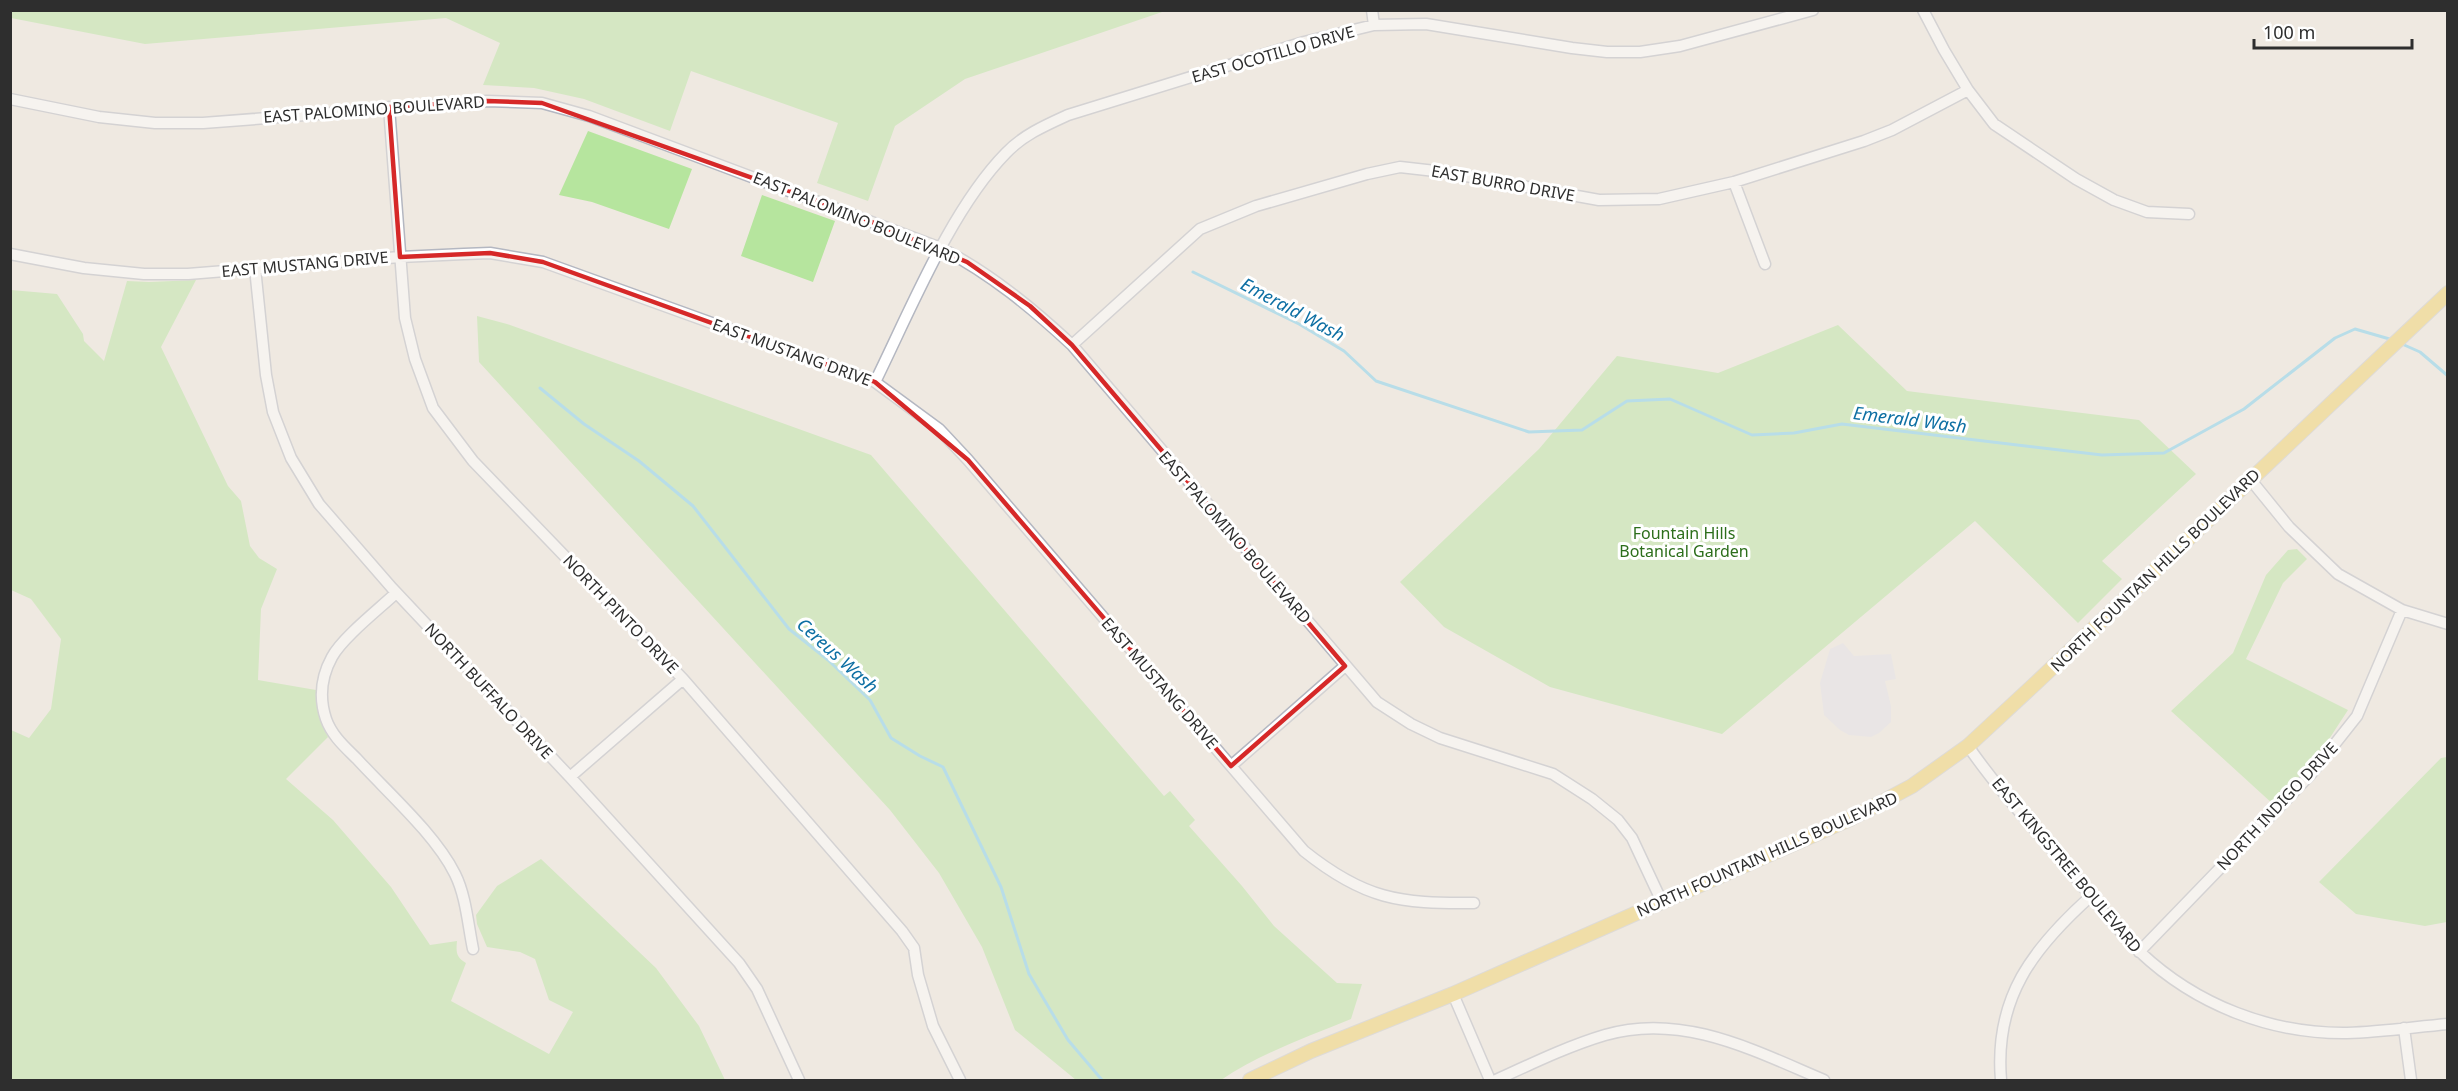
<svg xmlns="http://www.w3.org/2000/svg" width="2458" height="1091" font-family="'Noto Sans',sans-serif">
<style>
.industrial{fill:#e3e1e8}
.green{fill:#b6e59e}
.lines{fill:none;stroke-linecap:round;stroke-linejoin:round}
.stream{stroke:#75cff0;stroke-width:3}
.minor-casing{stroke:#b4b7c1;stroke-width:13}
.major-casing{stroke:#c9c9c9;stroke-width:16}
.minor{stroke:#fff;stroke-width:10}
.major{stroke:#f2d163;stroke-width:14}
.marked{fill:none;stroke:#d62828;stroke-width:4.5;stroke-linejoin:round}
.labels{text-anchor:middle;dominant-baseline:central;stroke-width:6;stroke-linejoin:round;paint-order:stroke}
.street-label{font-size:16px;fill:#2e2e2e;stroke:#fff}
.park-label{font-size:16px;fill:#2c6e1b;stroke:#fff}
.water-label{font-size:18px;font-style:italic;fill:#0d6fa3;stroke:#fff}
</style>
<rect width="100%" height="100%" fill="#efe9e1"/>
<!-- industrial -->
<path class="industrial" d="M1843 643 1854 656 1891 654 1896 679 1885 681 1891 706V722L1879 733 1871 737 1849 735 1840 730 1824 715 1820 683 1830 649Z"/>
<!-- green -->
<path class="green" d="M10 11 11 10 1165 11 965 79 895 126 868 201 817 183 838 123 691 71 670 131 584 99 534 88 483 85 500 43 446 18 145 44 11 18Z
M588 131 692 169 669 229 592 202 559 195Z
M762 195 835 221 813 282 741 256Z
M196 280 161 347 228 486 241 501 250 546 259 558 277 569 261 609 258 680 316 690C316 708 320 721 328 737L286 779 333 820 391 887 430 945 457 941C456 952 456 957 466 963L451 1001 549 1054 573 1012 549 1000 535 959 520 952 487 947 477 924 476 915 497 886 541 859 656 968 699 1026 725 1080H11V730L29 738 51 709 61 639 31 599 11 590V290L57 294 83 334 84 341 104 361 127 281 149 282Z
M477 316 507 324 871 455 1164 796 1170 791 1195 820 1189 826 1242 886 1274 926 1337 983 1362 984 1351 1019C1307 1037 1261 1053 1221 1080H1076L1015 1030 982 947 939 873 890 810 479 362Z
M1838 325 1907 391 2139 420 2196 474 2102 561 2122 579 2078 623 1975 521 1722 734 1550 687 1444 627 1400 582 1539 449 1617 356 1718 373Z
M2297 549 2307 559 2283 583 2246 659 2348 710 2318 756 2274 805 2171 711 2233 653 2266 575 2288 550Z
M2447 757V922L2425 926 2356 914 2319 882 2441 758Z"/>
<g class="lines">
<!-- stream -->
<path class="stream" d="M1193 272 1299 324 1344 351 1376 381 1529 432 1582 430 1627 401 1670 399 1752 435 1794 433 1842 424 2102 455 2164 453 2244 409 2335 338 2355 329 2393 340
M2402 344 2420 352 2448 376
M540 388 584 424 639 461 693 506 789 629 828 660 870 700 891 738 920 756 943 767 1001 887 1029 974 1068 1040 1102 1080"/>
<!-- minor casing -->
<g class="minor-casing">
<path id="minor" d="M1372 10 1374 25
M1923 10 1944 50 1968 90 1994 124 2076 179 2114 200 2147 212 2189 214
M10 99 99 117 155 123H203L487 101 542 103 589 116 941 248C991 274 1032 308 1072 345L1377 702 1411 724 1440 738 1553 774 1592 799 1618 820 1632 838 1662 902
M389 107 405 318 415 359 433 408 473 461 683 679 902 931 914 948 918 975 933 1026 960 1080
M1734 182 1765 264
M10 254 84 268 144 274H188L400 257 464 254 490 253 543 262 875 382 939 429 968 460 1304 851C1364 899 1399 904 1474 903
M255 268 266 375 273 412 291 458 319 504 392 588 570 777 739 963 757 989 799 1080
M1072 345 1200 229 1256 206 1367 174 1400 167 1444 172 1599 200 1659 199 1734 182 1864 141 1892 130 1968 90
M875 382C910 311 951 209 1006 153 1023 135 1046 125 1068 115L1304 42 1374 25 1426 24 1572 48 1607 52H1640L1680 46 1813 10
M2250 479 2289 527 2338 574 2402 610 2448 624
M396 593C379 609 342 638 332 657 321 677 319 698 326 719 332 736 345 747 357 759 387 792 435 834 455 874 466 896 468 925 473 949
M1968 746C1999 791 2037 831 2072 873 2094 900 2115 928 2140 952 2196 1005 2271 1034 2347 1033 2381 1032 2414 1027 2448 1024
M1231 766 1345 666
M570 777 683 679
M2139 952 2311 774 2357 716 2402 610
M1453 994 1490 1080
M2404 1028 2411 1080
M1496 1080C1531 1064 1568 1046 1605 1035 1682 1012 1755 1051 1824 1080
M2001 1080C1994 998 2033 948 2091 896"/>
</g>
<!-- major casing -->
<g class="major-casing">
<path id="major" d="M1250 1080 1311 1051 1453 994 1850 819 1912 786 1968 746 2037 682 2448 293"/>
</g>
<!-- minor -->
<use href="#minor" class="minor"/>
<!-- major -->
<use href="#major" class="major"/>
</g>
<!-- marked area -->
<path d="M0 0H2458V1091H0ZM487 101 542 103 848 212 967 262 1030 306 1072 345 1345 666 1231 766 968 460 875 382 543 262 490 253 400 257 389 107Z" fill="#efe9e1" fill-opacity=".55" fill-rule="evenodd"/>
<path class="marked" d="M487 101 542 103 848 212 967 262 1030 306 1072 345 1345 666 1231 766 968 460 875 382 543 262 490 253 400 257 389 107Z"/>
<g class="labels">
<!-- street labels -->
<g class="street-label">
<text transform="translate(1273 54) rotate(-16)">EAST OCOTILLO DRIVE</text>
<text transform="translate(374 109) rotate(-4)">EAST PALOMINO BOULEVARD</text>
<text transform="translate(1503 183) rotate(10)">EAST BURRO DRIVE</text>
<text transform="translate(857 218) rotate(22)">EAST PALOMINO BOULEVARD</text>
<text transform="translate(305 264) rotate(-5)">EAST MUSTANG DRIVE</text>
<text transform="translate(792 352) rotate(20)">EAST MUSTANG DRIVE</text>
<text transform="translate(1235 537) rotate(49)">EAST PALOMINO BOULEVARD</text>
<text transform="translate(2155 570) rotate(-44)">NORTH FOUNTAIN HILLS BOULEVARD</text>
<text transform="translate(621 614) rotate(46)">NORTH PINTO DRIVE</text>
<text transform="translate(1160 683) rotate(49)">EAST MUSTANG DRIVE</text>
<text transform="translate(489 691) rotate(47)">NORTH BUFFALO DRIVE</text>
<text transform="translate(2277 806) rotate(-47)">NORTH INDIGO DRIVE</text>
<text transform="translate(1767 854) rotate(-24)">NORTH FOUNTAIN HILLS BOULEVARD</text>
<text transform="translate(2067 865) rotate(50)">EAST KINGSTREE BOULEVARD</text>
</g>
<!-- park labels -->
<g class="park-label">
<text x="1684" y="533">Fountain Hills<tspan x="1684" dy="18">Botanical Garden</tspan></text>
</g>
<!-- water labels -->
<g class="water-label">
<text transform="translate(1293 309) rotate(28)">Emerald Wash</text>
<text transform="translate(1910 419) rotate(7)">Emerald Wash</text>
<text transform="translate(838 655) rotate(42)">Cereus Wash</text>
</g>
</g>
<!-- border -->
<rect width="2458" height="1091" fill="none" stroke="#2e2e2e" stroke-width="24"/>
<!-- scale -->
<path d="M2254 39v9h158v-9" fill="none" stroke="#2e2e2e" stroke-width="3"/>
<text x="2263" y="39" font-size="18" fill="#2e2e2e" stroke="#ffffff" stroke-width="4.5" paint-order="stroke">100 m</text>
</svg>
